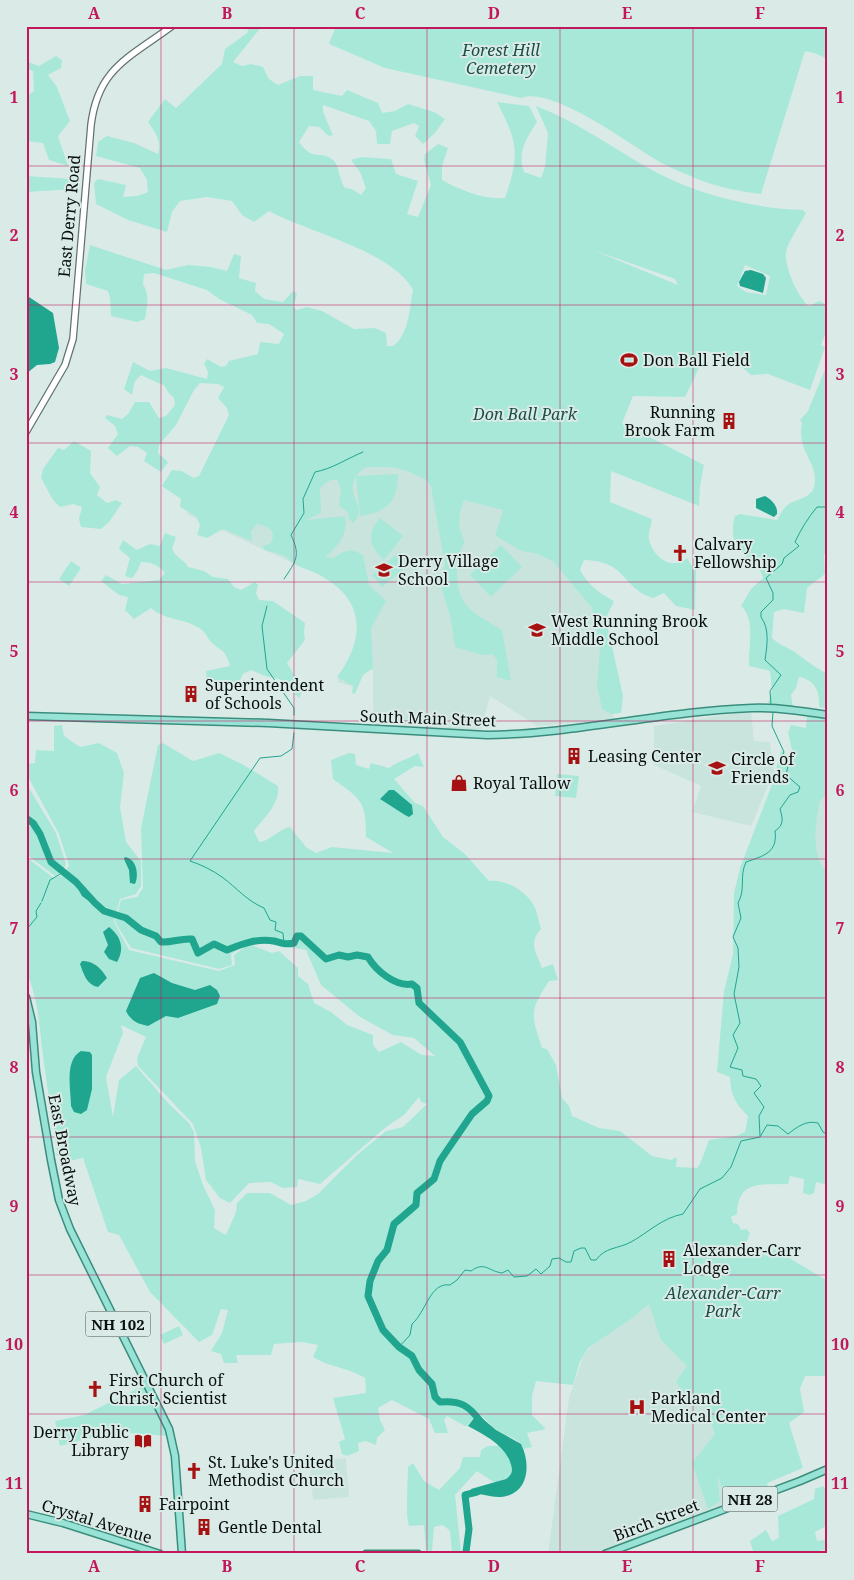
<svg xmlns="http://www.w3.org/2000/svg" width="854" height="1580" font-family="'Noto Serif',serif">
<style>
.built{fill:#c9e4dd}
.green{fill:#a8e8d9;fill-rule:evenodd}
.water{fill:#20a58f}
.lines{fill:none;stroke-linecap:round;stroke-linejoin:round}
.stream{stroke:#20a58f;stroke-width:1}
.river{stroke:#20a58f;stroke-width:7}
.secondary-casing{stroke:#62726e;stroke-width:8}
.primary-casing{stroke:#3a8d7d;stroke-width:9}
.secondary{stroke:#fff;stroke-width:5.5}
.primary{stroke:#98e3d5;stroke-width:6}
.grid{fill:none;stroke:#c2185b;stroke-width:1;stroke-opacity:0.55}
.labels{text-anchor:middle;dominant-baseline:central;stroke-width:4;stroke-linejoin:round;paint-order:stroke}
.shield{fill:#daebe7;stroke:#48514f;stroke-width:1}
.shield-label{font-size:15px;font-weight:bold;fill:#090f0e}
.park-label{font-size:16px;font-style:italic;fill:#1b4e44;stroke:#daebe7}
.street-label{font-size:16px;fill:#090f0e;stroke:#daebe7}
.poi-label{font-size:16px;fill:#090f0e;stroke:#daebe7;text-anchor:start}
.neatline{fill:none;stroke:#c2185b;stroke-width:2}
.grid-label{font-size:16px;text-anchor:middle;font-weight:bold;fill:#c2185b}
</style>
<rect width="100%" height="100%" fill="#daebe7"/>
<!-- built -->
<path class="built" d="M239 401 508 512 495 537 553 561 593 602 614 720 537 726 490 696 481 730 373 726V670L357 666 355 687 337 682 383 598 293 563 187 514Z
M751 711 754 741 770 742 774 771 751 826 692 812 701 786 654 765V726Z
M808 785 828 793V872L785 856Z
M665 1288 715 1434 709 1451 728 1504 596 1554H548L569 1398 584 1354 594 1343 631 1319Z
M346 1458 349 1497 313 1500 309 1461Z"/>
<!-- green -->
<path class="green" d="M249 26H262L233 62 242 66 251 64 263 67 269 79 278 85 300 76H313V90L342 96 347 90 378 103 382 113 395 111 408 104 434 112 445 119 435 133 423 144 415 136 419 126 414 123 392 131 390 144H377L376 131 369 121 323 105V112L333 135 329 136 319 127 309 126 299 142C314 163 320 149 333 160 340 166 338 178 345 188L352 189 361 195 366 188 360 172 351 160 361 157 391 159 396 174 418 181 407 214 418 217 431 185 424 160 425 154 438 144 448 148 442 166V180C461 190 483 200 505 198 520 154 518 143 497 102L529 106 537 122C526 139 517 152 524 172L541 178 545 167 548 133 536 106C575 121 607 144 643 165 691 193 748 208 803 210L806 213C801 223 788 242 786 252 784 266 798 298 809 306L819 301 828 305V328L821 345 825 347 810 390 768 374 751 375 735 361 722 358 707 351 685 397 633 396 622 423 704 465 700 486 699 506 611 471 610 502 652 519C651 526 648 533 649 539 652 556 672 572 687 558L692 566H696L695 610 676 606 664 593 653 598C621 588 628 561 584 560L580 570C589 586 599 593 614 601L607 616V624L623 696 621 713 611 714 602 709 597 686 600 649 592 608 553 561 534 553 522 551 495 536 503 510 464 500C458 516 457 527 465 542 458 552 458 561 457 572 457 609 475 613 502 630L511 681 497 677V659L492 654 483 655 455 647 451 619 439 580 445 565 431 486 425 479 407 471 391 467H366C334 489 372 506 353 523L349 519 348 512 339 506 341 489 337 479 328 481 320 488 321 513 306 520 345 516C348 535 339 545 325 557L334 558C344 550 352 548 363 555L369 585 386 601 371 628 373 668 363 675 355 694 352 693 353 686 337 677C363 642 367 604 326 579 318 573 308 570 298 566 294 564 290 560 286 557 280 553 271 552 264 550L263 546 271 543C277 530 268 526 257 524L251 531 252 541 223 529 207 538 197 535 200 525 196 516 180 507 181 499 162 486 172 470 182 471 193 478 199 476 229 415 227 408 218 398 224 387 218 384 200 383 194 390 176 425 159 445 158 453 168 462 161 472 144 461 147 453 138 447 130 446 117 456 108 448 118 434 115 426 105 418 107 415 122 419 128 414 135 402H149L159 418 166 416 175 405 174 398 168 392 165 386 141 375 135 381 132 395 124 389 133 362 150 371 166 368 207 379 208 372 204 364 207 359 221 367 226 366 229 361 258 354 260 342 279 344 284 334 269 324 257 323 252 315 219 299 207 290 154 273 144 274 143 284C150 295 147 307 145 319L137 322 111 316 110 298 108 291 86 284 85 270 90 245 166 270 188 265 211 267 227 271 234 254 241 256 239 278 256 283 255 291 264 299 283 302 293 291 297 294 293 307 297 310 307 307 322 311 354 329 375 328 386 333 387 346H393C410 333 409 309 413 290 393 251 305 231 269 211L254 222 242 215 232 201 207 197 180 201 172 212 167 232 128 220 96 204 94 183 98 179 126 185 123 197 137 196 148 192 147 180 140 168 96 156 98 142 107 136 134 143 158 154C162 141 155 132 148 122L165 99 176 108 222 64 225 49 247 33ZM593 250 675 279 678 285ZM745 265 770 276 766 295 746 292 737 286Z
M336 26H828V59L814 53 805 51 761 194C735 191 712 186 688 175 676 170 664 165 653 158 627 142 551 86 521 98L385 68 329 44Z
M56 56 62 60 61 68 48 75 57 87 70 121 58 136 68 166 49 160 43 143 26 141V97L34 91 33 71 26 69V61L39 66Z
M26 176 72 179 75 189 26 192Z
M828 362V548L824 555 825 574 807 588 804 613 784 609 774 612 772 638C778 644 785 646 793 651 805 659 815 668 828 674V709L819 707C820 691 815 680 799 677L796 688 791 695 793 707 768 703 772 691 770 671 749 666C748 647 756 619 741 606L751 589 763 578C759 556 724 557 735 516L740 514 777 520C780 515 783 508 789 504 797 499 811 498 814 487 820 463 796 452 802 423L800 420 808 411Z
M74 441 91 451 90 473 100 487 97 495 107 503 116 500 122 503 109 522 101 529 81 527 79 519 82 507 73 504 60 507 53 500 41 478 43 469 58 448 64 450Z
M398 474C398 501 388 512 360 516L356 476Z
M380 518 403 536 384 560C369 546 366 534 380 518Z
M165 533 176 537 172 549C176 558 184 559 188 567L204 571 213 577 228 579 234 587 241 590 255 582 258 585 256 593 259 600 273 601 305 623 304 632 305 640 287 663 303 690 299 698 279 679 265 676 251 670 243 674 236 689 215 688 207 685 206 671 230 666C226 650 222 652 211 642 208 639 206 633 202 630 187 618 165 621 151 608L134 619 125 610 128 597 119 595 101 581 106 575 122 584 159 580 165 573C159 565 150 562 141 562L138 570 132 578 125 576 130 558 119 549 123 540 137 550 150 544 160 546Z
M501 545 522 567 491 597 470 575Z
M400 551 411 563 382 587 372 575Z
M71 561 81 568 69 586 59 579Z
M807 716 828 719V794L820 800C816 820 811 849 823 868H828V1185L816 1182 814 1193 809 1195 803 1193 804 1179 790 1176 788 1184C762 1185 738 1179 737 1214L731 1217 733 1223 738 1224 741 1230 746 1229 750 1233 745 1246 770 1257 774 1249 828 1281V1376H805L800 1389 804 1412 789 1423 803 1468 767 1483 769 1489 728 1504 717 1475 720 1501 708 1509 692 1463 715 1434 705 1406 700 1398 690 1401 676 1382 687 1366 661 1340 649 1304 631 1319 588 1348 580 1361 573 1385 536 1381 532 1396V1415L546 1429 527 1433 532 1447 524 1449C518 1438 506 1436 497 1430 489 1425 485 1417 477 1414L467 1426H465L447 1416 444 1420 448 1433H435L429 1419 392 1400 378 1408 380 1420 385 1430 377 1438 376 1445 366 1441 358 1443 359 1451 347 1456 342 1454 339 1442 345 1439 333 1398 366 1393 365 1378C348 1367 330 1368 313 1357L318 1345 302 1342 274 1344 271 1355H236L238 1363H224L221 1354 211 1351 222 1333 228 1310 221 1309 212 1335 199 1342 150 1292 119 1235 108 1232 83 1158 65 1162 55 1154 60 1152H57C53 1120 47 1088 43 1056 39 1026 39 1000 26 972V857L54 878 65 874 69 865 59 834 26 773V764L35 763 36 750 54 751V726L62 725 64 736 80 747 99 743 117 753 124 773 120 807 126 842 141 861V886L136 894 120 899 114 922 129 950 219 971 235 965 234 955 249 944 272 953 279 951 298 968V976L308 984 314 1003 331 1012 347 1025 373 1035V1045L379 1052 401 1042 422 1055 435 1056 414 1038 393 1035 360 1017 321 985 306 950 264 943H248L231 954 232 965 219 969 131 948 115 922 121 900 137 897 143 888 141 828 158 745 163 743 193 761 219 753 242 764 278 786C280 804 264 818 254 831L259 842C271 841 278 829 290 827L306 847 316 853 332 847 393 853 366 837C366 801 362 800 333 779L331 760 349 753 355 754 356 765 369 769 371 763 389 768C400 760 407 760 418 753L424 767 415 766 394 779 415 803 423 806 443 837 465 854 489 881C507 879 529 892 536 910 538 916 539 923 541 929 528 944 536 951 542 968L553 964 558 980 549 981C529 1012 531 1013 542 1048L547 1049 556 1065 562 1098 569 1106 572 1116 599 1128 620 1131 652 1156 671 1160 677 1157 676 1167 697 1168 700 1164 709 1140 736 1136 745 1132 748 1116C736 1105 730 1094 730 1077L717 1072 724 991 733 954 734 893 740 868 771 787 781 751 788 756 792 750 788 733 791 725 806 728ZM121 1025 146 1037 137 1058 138 1066 193 1124 201 1148 206 1180 220 1198 230 1203 249 1183 271 1182 283 1188 297 1187 298 1179 320 1184 386 1127 404 1115 419 1097 421 1102 427 1104 403 1127 386 1131 357 1155 318 1194 306 1201 291 1205 270 1193H247L237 1203 236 1212 226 1235 214 1228 215 1210 203 1185 195 1161 194 1132 189 1123 169 1104 136 1066 119 1080 113 1117 106 1077 123 1033Z
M557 774 579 776 576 798 555 796Z
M26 783 56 833 66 864 62 872 55 876 26 854Z
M179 1326 183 1335 164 1344 160 1335Z
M143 1386 168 1436 129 1433V1430H126L125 1435 94 1437 60 1446 55 1421 84 1415Z
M488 1446H501C509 1454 515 1464 511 1476L495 1483 477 1471 455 1495 461 1552 452 1553 450 1531 443 1525 434 1527 432 1551 426 1550 424 1525 409 1526C405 1515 408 1481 408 1467L413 1463 424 1481 439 1490 460 1468 463 1457H480L481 1450Z
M823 1486 828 1491V1525L815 1532 817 1541 828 1539V1549L806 1554H754L750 1541 766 1530 772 1541 779 1538 778 1516 814 1499 815 1489Z"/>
<!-- water -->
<path class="water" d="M751 270 763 274 766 278 763 293 740 286 739 282 745 271Z
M26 295 53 313 59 348 55 362 50 364 37 365 26 374Z
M765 496C772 500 778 506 777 514L774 517 756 508V499Z
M389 790H394L412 805 413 814 409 817 405 815 380 799Z
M125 857C137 859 139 875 135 884L130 883 129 870 124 859Z
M64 871 75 878 85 893 104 909 101 910 82 896 74 882 62 874Z
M109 927C121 936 125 949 117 962L109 959 104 952 108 945 103 932Z
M82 961C93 960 102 969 107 978L98 987C87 985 84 975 80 964Z
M154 973 172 983 195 990 210 985 217 990 220 996 217 1004 178 1018 166 1016 148 1026C138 1024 131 1021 126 1011L140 978Z
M81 1051 90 1052 92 1055V1089L87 1110 81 1114 74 1112 71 1106C71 1090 64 1060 81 1051Z
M477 1414 496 1430 521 1444C532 1466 528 1497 498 1497 488 1497 480 1492 470 1495L471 1489 506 1479C515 1473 512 1467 509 1459 500 1442 484 1435 468 1426Z"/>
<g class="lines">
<!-- stream -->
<path class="stream" d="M284 579C296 561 301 556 291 535L304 513 303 499 315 472C332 469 346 459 363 452
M267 606 262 626 267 669 294 708V715
M771 704 770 691 781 675 765 660C767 646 770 629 761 617V612L773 600V593L766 578 782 564 784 558 799 546 795 542C801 529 808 518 817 507H826L828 504
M42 901 50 880 62 873
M26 930 37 917 36 911 41 903
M284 945 283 933 275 930 276 922 270 920 264 908C247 901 237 888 222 877 212 870 202 865 190 861L260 758 281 756 292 749 294 733
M760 1136 759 1116 764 1107 754 1093 761 1086 756 1079 743 1076 742 1070 730 1067 738 1048 733 1035 740 1023 734 994 739 967 738 948 733 937 741 918 738 903C746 889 739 877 746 862 763 856 778 853 775 831 784 825 783 819 780 809L790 795 798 792 800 787 786 775 788 766 780 762 784 752 772 726 773 712
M399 1347 410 1335 412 1324C426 1312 430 1282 450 1285L457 1280 465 1270 471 1271C485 1261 488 1271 502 1273L508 1270 514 1277 527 1276 536 1269 541 1274 550 1266 552 1259 559 1258 566 1262H571L574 1251 581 1248H585L591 1260H596C605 1247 618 1249 631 1242 649 1232 662 1218 683 1214L700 1189 722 1178 731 1167 741 1141 760 1137 767 1125 778 1126 788 1134C797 1127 806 1120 818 1123L823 1132 828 1135"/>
<!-- river -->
<path class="river" d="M26 818 33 823 40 834 51 862 76 882 95 903 104 911 126 918 141 930 156 936 161 942C172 943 180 938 192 939L198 953 214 944 227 950C242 944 257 938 274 941 282 943 285 945 294 943L297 936H301L326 959 339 955 348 957 357 955 368 957C376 971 396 987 412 984L417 988 419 1003 460 1042 489 1096 487 1101 472 1114 448 1149 440 1161 434 1179 417 1193 416 1205 394 1224 387 1250 378 1261 370 1281 368 1296 383 1330 399 1347 412 1356 419 1370 432 1384 435 1397 440 1402C461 1400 469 1406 481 1422
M466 1552 469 1529 465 1495 477 1492"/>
<!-- secondary casing -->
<g class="secondary-casing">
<path id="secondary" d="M26 432 65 365 73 339 91 125C98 68 129 58 172 26"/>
</g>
<!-- primary casing -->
<g class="primary-casing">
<path id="primary" d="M26 716 268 723 487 735C576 734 663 711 752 708 777 707 803 711 828 715
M26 997 32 1022 36 1072 51 1160 59 1200 70 1229 169 1429 175 1456 182 1554
M26 1514 63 1523 160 1554
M366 1554H418
M605 1554 800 1481 828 1469"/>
</g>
<!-- secondary -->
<use href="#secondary" class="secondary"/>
<!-- primary -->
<use href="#primary" class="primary"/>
</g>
<!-- grid -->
<path class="grid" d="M161 26V1554M294 26V1554M427 26V1554M560 26V1554M693 26V1554M26 166H828M26 305H828M26 443H828M26 582H828M26 721H828M26 859H828M26 998H828M26 1137H828M26 1275H828M26 1414H828"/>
<!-- icons -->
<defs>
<g id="stadium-bare" transform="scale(1.35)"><path d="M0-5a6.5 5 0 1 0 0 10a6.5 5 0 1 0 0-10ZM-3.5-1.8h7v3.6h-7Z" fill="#a61111" stroke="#daebe7" stroke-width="2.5" paint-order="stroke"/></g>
<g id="building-bare" transform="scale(1.35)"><path d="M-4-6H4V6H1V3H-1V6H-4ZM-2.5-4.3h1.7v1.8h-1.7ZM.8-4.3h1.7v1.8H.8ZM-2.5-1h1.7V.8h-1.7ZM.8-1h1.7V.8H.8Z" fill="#a61111" stroke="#daebe7" stroke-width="2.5" paint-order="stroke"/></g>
<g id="church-bare" transform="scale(1.35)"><path d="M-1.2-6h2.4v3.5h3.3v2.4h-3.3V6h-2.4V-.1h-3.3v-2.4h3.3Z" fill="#a61111" stroke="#daebe7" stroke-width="2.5" paint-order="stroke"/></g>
<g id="school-bare" transform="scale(1.35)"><path d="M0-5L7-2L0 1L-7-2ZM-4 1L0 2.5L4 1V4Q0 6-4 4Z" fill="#a61111" stroke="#daebe7" stroke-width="2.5" paint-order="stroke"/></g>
<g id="shop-bare" transform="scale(1.35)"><path d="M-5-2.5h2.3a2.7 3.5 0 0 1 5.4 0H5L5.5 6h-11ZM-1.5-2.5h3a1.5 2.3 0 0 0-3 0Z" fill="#a61111" stroke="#daebe7" stroke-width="2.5" paint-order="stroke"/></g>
<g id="hospital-bare" transform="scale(1.35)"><path d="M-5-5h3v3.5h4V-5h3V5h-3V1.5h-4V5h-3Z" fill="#a61111" stroke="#daebe7" stroke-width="2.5" paint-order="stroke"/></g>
<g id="library-bare" transform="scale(1.35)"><path d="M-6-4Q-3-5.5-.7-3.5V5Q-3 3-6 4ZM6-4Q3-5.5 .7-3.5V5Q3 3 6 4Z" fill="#a61111" stroke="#daebe7" stroke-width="2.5" paint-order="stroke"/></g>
</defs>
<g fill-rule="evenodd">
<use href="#stadium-bare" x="629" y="360"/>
<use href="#building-bare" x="729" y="421"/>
<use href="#church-bare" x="680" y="553"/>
<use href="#school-bare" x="384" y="570"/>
<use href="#school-bare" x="537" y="630"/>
<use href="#building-bare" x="191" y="694"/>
<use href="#building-bare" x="574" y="756"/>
<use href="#school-bare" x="717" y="768"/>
<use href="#shop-bare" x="459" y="783"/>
<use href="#building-bare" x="669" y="1259"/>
<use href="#church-bare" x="95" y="1389"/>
<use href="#hospital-bare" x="637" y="1407"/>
<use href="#library-bare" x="143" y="1441"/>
<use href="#church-bare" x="194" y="1471"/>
<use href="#building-bare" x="145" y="1504"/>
<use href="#building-bare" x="204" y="1527"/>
</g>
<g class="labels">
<!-- shield labels -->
<g class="shield">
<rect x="85.5" y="1311.5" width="65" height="25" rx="4"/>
<rect x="722.5" y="1486.5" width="55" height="25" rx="4"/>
</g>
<g class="shield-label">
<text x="118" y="1324">NH 102</text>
<text x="750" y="1499">NH 28</text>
</g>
<!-- park labels -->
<g class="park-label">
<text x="501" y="50">Forest Hill<tspan x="501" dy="18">Cemetery</tspan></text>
<text x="525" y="414">Don Ball Park</text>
<text x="723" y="1293">Alexander-Carr<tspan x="723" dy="18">Park</tspan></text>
</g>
<!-- street labels -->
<g class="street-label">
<text transform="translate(69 216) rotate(-85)">East Derry Road</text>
<text transform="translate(428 718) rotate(2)">South Main Street</text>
<text transform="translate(65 1150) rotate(79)">East Broadway</text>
<text transform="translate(656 1520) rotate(-21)">Birch Street</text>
<text transform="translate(97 1521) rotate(17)">Crystal Avenue</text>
</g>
<!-- poi labels -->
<g class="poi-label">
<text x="643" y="360">Don Ball Field</text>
<text x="715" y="412" text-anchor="end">Running<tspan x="715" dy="18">Brook Farm</tspan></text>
<text x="694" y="544">Calvary<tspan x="694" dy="18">Fellowship</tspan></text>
<text x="398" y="561">Derry Village<tspan x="398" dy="18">School</tspan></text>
<text x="551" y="621">West Running Brook<tspan x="551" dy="18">Middle School</tspan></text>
<text x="205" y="685">Superintendent<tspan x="205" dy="18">of Schools</tspan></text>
<text x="588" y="756">Leasing Center</text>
<text x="731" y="759">Circle of<tspan x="731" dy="18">Friends</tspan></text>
<text x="473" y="783">Royal Tallow</text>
<text x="683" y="1250">Alexander-Carr<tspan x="683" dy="18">Lodge</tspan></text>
<text x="109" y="1380">First Church of<tspan x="109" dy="18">Christ, Scientist</tspan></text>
<text x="651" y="1398">Parkland<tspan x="651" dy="18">Medical Center</tspan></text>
<text x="129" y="1432" text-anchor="end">Derry Public<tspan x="129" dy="18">Library</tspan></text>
<text x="208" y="1462">St. Luke's United<tspan x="208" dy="18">Methodist Church</tspan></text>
<text x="159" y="1504">Fairpoint</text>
<text x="218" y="1527">Gentle Dental</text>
</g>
</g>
<!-- border -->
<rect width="854" height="1580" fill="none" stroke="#daebe7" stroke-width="55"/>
<rect x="28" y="28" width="798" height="1524" class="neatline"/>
<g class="grid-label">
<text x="94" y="19">A</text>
<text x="227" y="19">B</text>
<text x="360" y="19">C</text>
<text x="494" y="19">D</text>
<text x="627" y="19">E</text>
<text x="760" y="19">F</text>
<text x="14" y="103">1</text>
<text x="840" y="103">1</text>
<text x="14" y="241">2</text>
<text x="840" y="241">2</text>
<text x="14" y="380">3</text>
<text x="840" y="380">3</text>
<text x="14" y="518">4</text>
<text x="840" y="518">4</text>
<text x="14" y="657">5</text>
<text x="840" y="657">5</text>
<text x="14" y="796">6</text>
<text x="840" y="796">6</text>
<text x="14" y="934">7</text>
<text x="840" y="934">7</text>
<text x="14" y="1073">8</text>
<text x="840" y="1073">8</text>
<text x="14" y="1212">9</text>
<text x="840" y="1212">9</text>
<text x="14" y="1350">10</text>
<text x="840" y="1350">10</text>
<text x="14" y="1489">11</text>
<text x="840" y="1489">11</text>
<text x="94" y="1572">A</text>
<text x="227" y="1572">B</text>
<text x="360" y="1572">C</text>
<text x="494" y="1572">D</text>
<text x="627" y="1572">E</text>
<text x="760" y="1572">F</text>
</g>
</svg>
